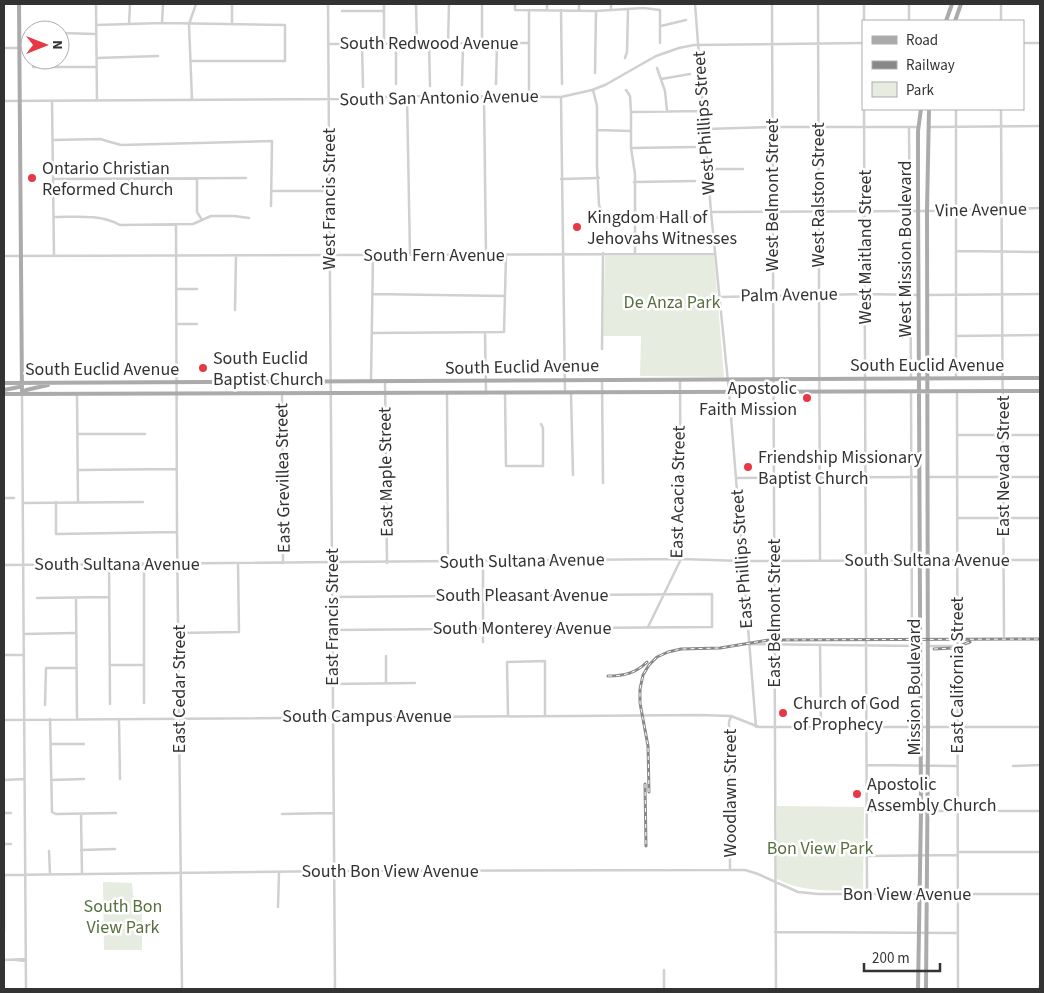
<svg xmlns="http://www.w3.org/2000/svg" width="1044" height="993" font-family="'Source Sans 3',sans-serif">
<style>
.green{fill:#e6ecdf}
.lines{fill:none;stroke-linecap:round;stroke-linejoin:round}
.minor{stroke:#d0d0d0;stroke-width:2.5}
.major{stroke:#ababab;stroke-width:4}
.rail-casing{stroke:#888;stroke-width:3}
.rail{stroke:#fff;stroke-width:1;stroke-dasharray:4;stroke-linecap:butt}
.poi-dot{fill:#e63946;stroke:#fff;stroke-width:2}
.labels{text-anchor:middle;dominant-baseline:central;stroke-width:5;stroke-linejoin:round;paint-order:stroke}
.street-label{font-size:18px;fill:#333;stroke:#fff}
.poi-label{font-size:18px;fill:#333;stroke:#fff;text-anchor:start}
.park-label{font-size:18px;fill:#56703f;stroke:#fff}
</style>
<rect width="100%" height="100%" fill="#fff"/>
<!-- green -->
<path class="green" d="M605 256H714L724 377 640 376 641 336H603Z
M777 806 864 807 863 891C834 890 804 893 777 879Z
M103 882 132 883 133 896 142 902V950H104Z"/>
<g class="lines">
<!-- minor -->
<path class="minor" d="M96 4 97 101
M328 4 335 989
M384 4V44
M416 4 417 44
M482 4V43
M515 4V10L596 11 643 8 660 10V43
M547 4V9
M579 4V10
M611 4V9
M695 4 711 212 729 392 756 727
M772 4 776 989
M818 4 820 561
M864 4V21
M909 4V21
M1001 4V21
M529 10V96
M561 10 562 84
M342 11H384
M162 23 163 4
M129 24 130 4
M232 24V4
M96 25 162 23 285 25V61H191
M661 26 686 20
M60 33 96 34
M429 43 430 86
M448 43 449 4
M1023 43H1040
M330 44 528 43
M362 44 363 87
M4 48H20
M97 58 158 56
M625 58 627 52 628 10
M33 67H96
M657 68 665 91 667 111
M595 73 596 11
M661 79 690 74
M396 84V44
M496 84 497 43
M462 85 463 43
M593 90 597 106V166L599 205 602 213
M626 90 630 96 631 112V148L635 174V254
M407 96 410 255
M484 97 486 255
M561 97 565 393
M192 100 189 24 196 4
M4 101 348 99 407 96 561 97 592 90 605 85 656 56 679 48 694 45 863 43
M52 101 54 256
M864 109 867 894
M956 109V378
M1001 109 1004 636
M631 112 704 111
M909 127 911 379
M929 127 1040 126
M705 129 772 127H919
M597 130 631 131
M53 140 100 139 121 145 272 141 271 206
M631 148 695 147
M708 169H743
M197 178V212L202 220
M54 179 246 178
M561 179 599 178
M634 182 695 181
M273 191H329
M163 193V179
M129 194V179
M711 212 927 211 1040 208
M54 217C76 217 100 214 120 225L193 224 211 216H234L249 218
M634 218 692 217 700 214
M176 224 177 532 182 989
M956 251 1040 252
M4 256 715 254
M177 289H197
M372 294 505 296
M927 295 1040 294
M720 297 865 294 919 295
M235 310 236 255
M177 324H197
M485 332 486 393
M372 333 504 332 506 256
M957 336 1040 335
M602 349 603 253
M602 380 603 483
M371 381 373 255
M385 382 387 563
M911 391 912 646
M957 391 958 989
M447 393 448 561
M505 393 506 466H543V428L541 424
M571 393 573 475
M22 394 26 989
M77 394 78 502
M282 394 283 563
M78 434H145
M957 435H1040
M78 470 176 469
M927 477H1040
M736 478 919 477
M5 498H14
M56 502V534L177 532
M23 503 143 502
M957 518H1040
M483 562V642
M109 564 110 704
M4 565 681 559 742 561 1040 560
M332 597 712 594V627L332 630
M37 598 109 597
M76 598 77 719
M648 627 681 559 680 380
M179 633 239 632 238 563
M24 634 75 633
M749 644 920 646
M820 645 821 727
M928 646H958
M4 655H24
M386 656V683
M111 665H144
M333 684 415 683
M144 703V564
M45 705 46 668H76
M508 715 507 662 545 661V715
M50 719 52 812 56 814 116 813
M119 719 120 779
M4 720 700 715 731 716 759 727H1040
M51 744H84
M867 765 957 766
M1013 766 1040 765
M4 780 24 779
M51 780 84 779
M867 811H1040
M4 813H11
M81 814 82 874
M282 814 333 813
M4 844H11
M81 850 115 849
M49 851 50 874
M958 852H1040
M867 856 958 855
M730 869 729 722 731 716
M4 875 334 871 730 870H745L758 874 798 892 818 894H1040
M278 907 279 872
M4 931V875
M775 932 958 933
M4 960 26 959
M16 960 26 961
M664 989V970
M1039 989 1040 986"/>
<!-- major -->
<path class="major" d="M19 4 22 394
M946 21 952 4
M955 21 961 4
M4 383 1040 378
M4 390 19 387 22 384
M4 394 1040 391
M22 394 26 390 48 385
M918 989 921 811 918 189V131L921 109
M926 989 928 739 927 211 929 109"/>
<!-- rail casing -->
<g class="rail-casing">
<path id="rail" d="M934 649 953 648 970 642
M608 676C624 676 636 673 647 662
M645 784 646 846
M649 792 648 746 640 703V689L643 675 649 665 657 657 668 652 681 649 720 648 769 640 1040 639"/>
</g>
<!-- rail -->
<use href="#rail" class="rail"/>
</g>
<!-- markers -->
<g class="poi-dot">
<circle cx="32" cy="178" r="5"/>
<circle cx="577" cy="227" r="5"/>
<circle cx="203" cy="368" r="5"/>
<circle cx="807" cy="398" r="5"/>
<circle cx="748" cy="467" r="5"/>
<circle cx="783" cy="713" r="5"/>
<circle cx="857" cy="794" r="5"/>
</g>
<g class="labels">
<!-- street labels -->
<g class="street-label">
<text x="429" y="43">South Redwood Avenue</text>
<text transform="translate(439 98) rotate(-1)">South San Antonio Avenue</text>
<text transform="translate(704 123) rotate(-94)">West Phillips Street</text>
<text transform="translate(772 195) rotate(-90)">West Belmont Street</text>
<text transform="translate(818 195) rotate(-90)">West Ralston Street</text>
<text transform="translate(329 199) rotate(-90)">West Francis Street</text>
<text transform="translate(981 210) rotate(-1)">Vine Avenue</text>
<text transform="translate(865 247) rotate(-90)">West Maitland Street</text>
<text transform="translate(905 249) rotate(-90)">West Mission Boulevard</text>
<text x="434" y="255">South Fern Avenue</text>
<text transform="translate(789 295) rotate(-1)">Palm Avenue</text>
<text x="927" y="365">South Euclid Avenue</text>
<text transform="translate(522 367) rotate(-1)">South Euclid Avenue</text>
<text x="102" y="369">South Euclid Avenue</text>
<text transform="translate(1003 466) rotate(-90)">East Nevada Street</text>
<text transform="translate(386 472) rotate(-91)">East Maple Street</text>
<text transform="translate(283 478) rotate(-91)">East Grevillea Street</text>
<text transform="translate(678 492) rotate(-89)">East Acacia Street</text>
<text transform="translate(742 559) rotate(-94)">East Phillips Street</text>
<text x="927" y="560">South Sultana Avenue</text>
<text transform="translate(522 561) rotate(-1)">South Sultana Avenue</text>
<text x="117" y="564">South Sultana Avenue</text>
<text x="522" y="595">South Pleasant Avenue</text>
<text transform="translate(774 613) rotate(-90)">East Belmont Street</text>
<text transform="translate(332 617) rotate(-90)">East Francis Street</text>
<text x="522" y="628">South Monterey Avenue</text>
<text transform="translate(957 675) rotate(-90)">East California Street</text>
<text transform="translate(914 687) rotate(-90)">Mission Boulevard</text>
<text transform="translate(179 689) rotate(-90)">East Cedar Street</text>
<text x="367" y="716">South Campus Avenue</text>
<text transform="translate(730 793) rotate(-90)">Woodlawn Street</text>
<text x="390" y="871">South Bon View Avenue</text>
<text x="907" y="894">Bon View Avenue</text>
</g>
<!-- poi labels -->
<g class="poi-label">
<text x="42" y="168">Ontario Christian<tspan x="42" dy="21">Reformed Church</tspan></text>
<text x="587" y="217">Kingdom Hall of<tspan x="587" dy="21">Jehovahs Witnesses</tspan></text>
<text x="213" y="358">South Euclid<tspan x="213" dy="21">Baptist Church</tspan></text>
<text x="797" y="388" text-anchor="end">Apostolic<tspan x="797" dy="21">Faith Mission</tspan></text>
<text x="758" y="457">Friendship Missionary<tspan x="758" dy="21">Baptist Church</tspan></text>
<text x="793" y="703">Church of God<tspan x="793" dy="21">of Prophecy</tspan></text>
<text x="867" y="784">Apostolic<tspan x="867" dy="21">Assembly Church</tspan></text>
</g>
<!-- park labels -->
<g class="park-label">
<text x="672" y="302">De Anza Park</text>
<text x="820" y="848">Bon View Park</text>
<text x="123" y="906">South Bon<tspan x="123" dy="21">View Park</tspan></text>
</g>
</g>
<!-- border -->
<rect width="1044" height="993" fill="none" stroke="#333333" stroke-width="10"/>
<!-- legend -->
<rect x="862" y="20" width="162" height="90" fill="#ffffff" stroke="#adadad"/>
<rect x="872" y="36" width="25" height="8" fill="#ababab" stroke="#adadad"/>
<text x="906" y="45" font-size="15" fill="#333333">Road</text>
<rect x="872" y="61" width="25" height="8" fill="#888888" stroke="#adadad"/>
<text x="906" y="70" font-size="15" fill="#333333">Railway</text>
<rect x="872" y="82" width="25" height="15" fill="#e6ecdf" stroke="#adadad"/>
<text x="906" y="95" font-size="15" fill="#333333">Park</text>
<!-- north arrow -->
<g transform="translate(45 45) rotate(90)"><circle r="24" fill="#ffffff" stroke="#adadad"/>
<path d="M0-4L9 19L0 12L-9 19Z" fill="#e63946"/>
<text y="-8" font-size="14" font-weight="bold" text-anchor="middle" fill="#333333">N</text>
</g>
<!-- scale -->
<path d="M864 963v8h76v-8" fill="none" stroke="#333333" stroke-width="2.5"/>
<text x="872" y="963" font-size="15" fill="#333333" stroke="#ffffff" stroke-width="4" paint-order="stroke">200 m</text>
</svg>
